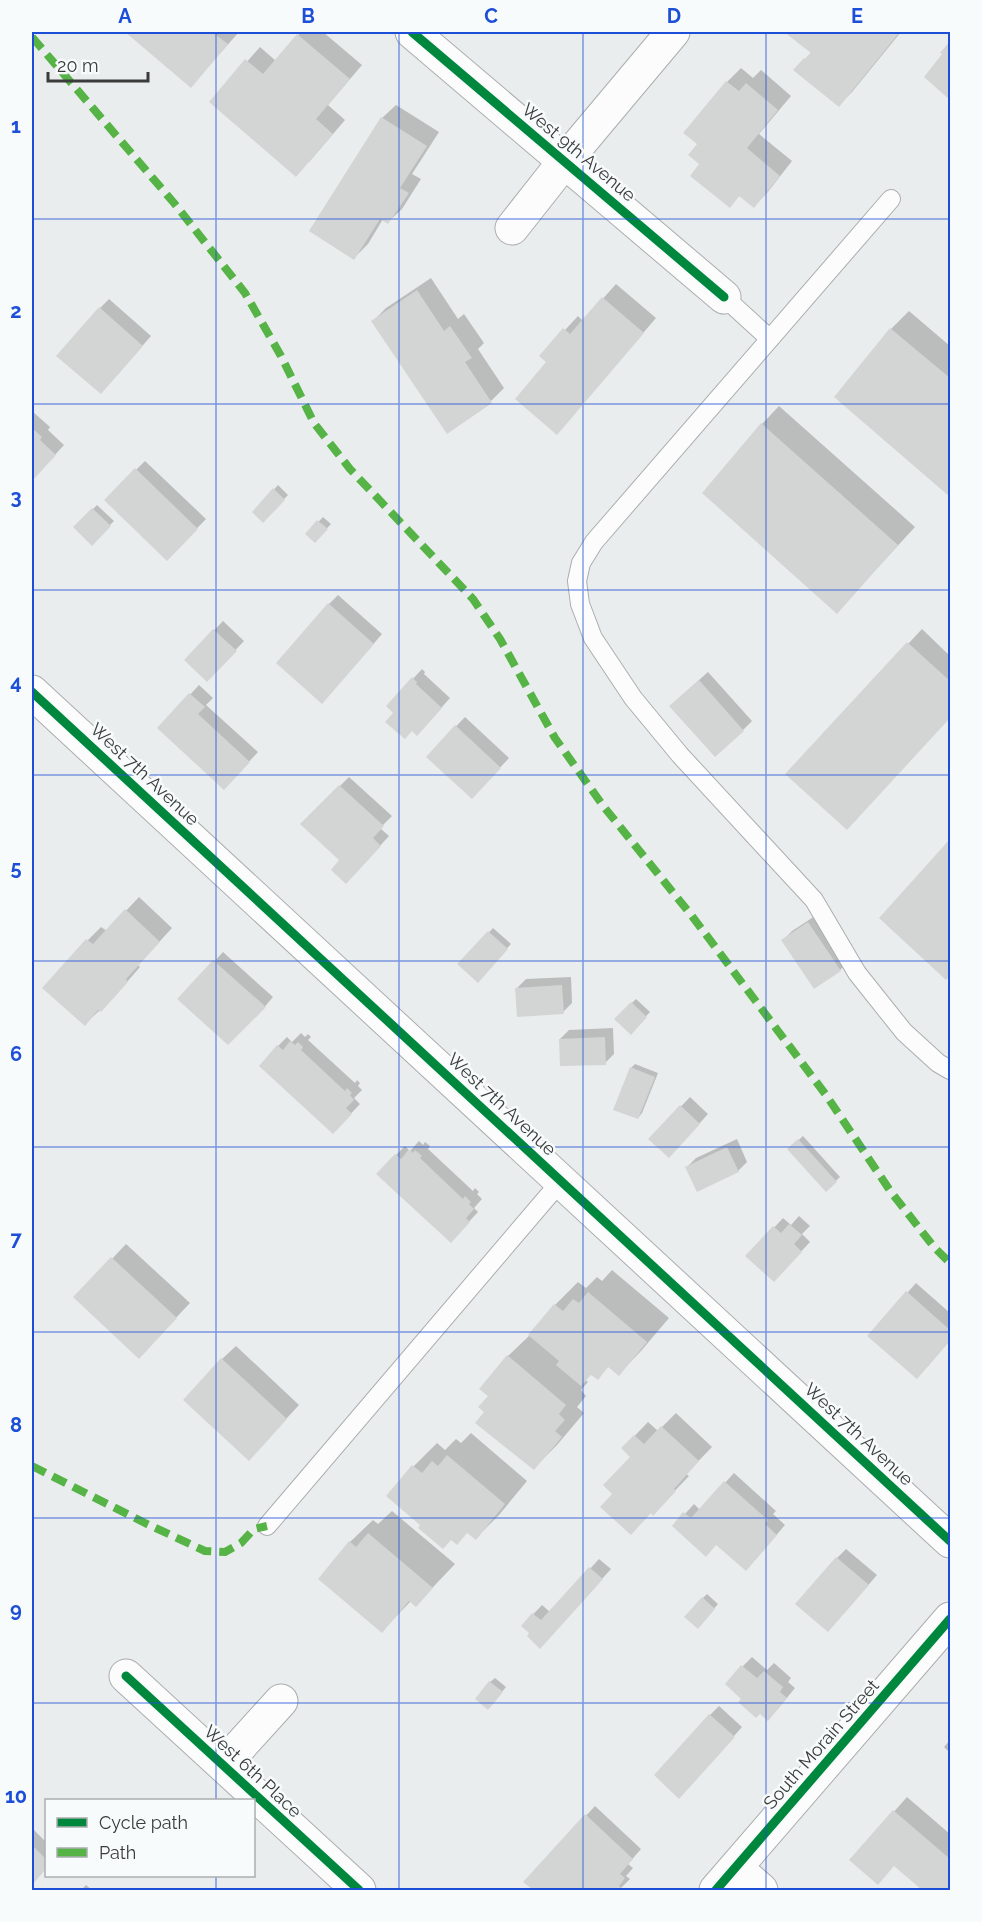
<svg xmlns="http://www.w3.org/2000/svg" width="982" height="1922" font-family="Raleway,sans-serif">
<style>
.shadow{fill:#0003}
.building{fill:#d3d5d5}
.lines{fill:none;stroke-linecap:round;stroke-linejoin:round}
.lane-casing{stroke:#abaeae;stroke-width:20}
.street-casing{stroke:#abaeae;stroke-width:35}
.secondary-casing{stroke:#abaeae;stroke-width:35}
.lane{stroke:#fcfcfc;stroke-width:18}
.street{stroke:#fcfcfc;stroke-width:33}
.secondary{stroke:#fcfcfc;stroke-width:33}
.quiet{stroke:#56b346;stroke-width:8;stroke-dasharray:15 8;stroke-linecap:butt}
.cycleway-casing{stroke:#f7fbfb;stroke-width:13}
.cycleway{stroke:#00873e;stroke-width:9}
.grid{fill:none;stroke:#1d4ed8;stroke-width:1.5;stroke-opacity:0.55}
.labels{text-anchor:middle;dominant-baseline:central;stroke-width:5;stroke-linejoin:round;paint-order:stroke}
.street-label{font-size:18px;fill:#3a3c3c;stroke:#f7fbfb}
.neatline{fill:none;stroke:#1d4ed8;stroke-width:2}
.grid-label{font-size:20px;text-anchor:middle;font-weight:bold;fill:#1d4ed8}
</style>
<rect width="100%" height="100%" fill="#eaeded"/>
<!-- shadow -->
<path class="shadow" d="M127 32H239L191 86Z
M301 32H323L362 65 328 105 345 120 309 162 211 102 260 47 276 61Z
M787 32H901L852 92 839 105 805 59 812 52Z
M950 43V98L926 77 944 54 942 53Z
M741 68 753 78 761 70 791 96 759 134 792 161 767 193 754 206 740 195 730 206 701 164 699 144 685 132 727 82Z
M396 105 439 132 412 174 421 179 402 209 388 222 383 219 368 244 354 258 382 118Z
M431 278 458 319 464 314 484 343 478 349 504 388 491 401 373 321 386 308Z
M616 284 656 318 557 433 548 362 541 356 578 316 583 321Z
M109 299 151 336 110 383 100 308Z
M909 311 950 346V495L836 397 891 329Z
M779 406 915 527 837 612 704 493 762 424Z
M32 411 50 427 48 430 64 445 32 480Z
M145 461 206 519 167 559 106 500Z
M278 485 288 495 263 521 254 512Z
M97 505 114 521 92 543 75 527Z
M323 517 331 524 315 541 307 534Z
M338 595 382 634 331 693 329 604Z
M223 621 244 641 207 680 186 660Z
M922 629 950 656V717L860 815 787 774Z
M422 669 425 672 424 674 450 698 426 725 395 713 388 706Z
M708 672 752 721 743 730 680 697Z
M199 685 213 698 206 705 258 752 233 779 160 727Z
M465 717 509 758 481 788 428 756Z
M349 777 392 816 380 828 389 836 355 873 302 824Z
M950 842V973L946 977 881 918Z
M139 897 172 928 138 965 140 967 114 997 85 1024 88 940 101 927 107 931Z
M818 914 849 961 840 970 783 940 792 931Z
M493 928 511 944 478 981 459 964Z
M223 952 273 997 256 1017 179 999Z
M571 977 572 1003 563 1012 517 988 526 979Z
M636 999 650 1012 631 1032 616 1019Z
M613 1028 614 1054 605 1063 560 1039 569 1030Z
M301 1033 305 1037 308 1034 311 1037 308 1040 355 1083 357 1080 360 1083 358 1086 362 1090 354 1098 360 1104 342 1123 278 1046 287 1037 292 1042Z
M635 1064 658 1073 642 1113 638 1118 631 1068Z
M690 1097 708 1114 678 1147 650 1139Z
M803 1136 840 1177 826 1190 789 1149Z
M737 1139 747 1162 738 1171 687 1167 696 1158Z
M419 1141 423 1145 425 1142 430 1146 428 1149 473 1191 475 1188 479 1192 477 1194 482 1199 474 1208 478 1212 451 1241 378 1173 405 1146 410 1151Z
M799 1216 810 1226 802 1234 810 1242 783 1271 748 1256 783 1218 791 1225Z
M126 1244 190 1303 152 1343 76 1297Z
M612 1270 669 1318 641 1351 619 1374 609 1366 597 1378 592 1373 585 1380 588 1382 581 1390 586 1396 577 1407 584 1413 557 1445 534 1468 486 1412 490 1395 508 1356 530 1335 555 1305 578 1282 586 1288 597 1277 602 1281Z
M916 1283 950 1313V1340L926 1368 869 1336Z
M236 1346 299 1405 262 1445 222 1359Z
M676 1413 712 1447 686 1474 689 1476 666 1500 614 1494 632 1457 623 1448 648 1422 658 1431Z
M471 1433 527 1481 499 1515 476 1538 468 1531 422 1525 388 1496 414 1466 437 1443 445 1450 456 1439 461 1443Z
M734 1473 776 1511 773 1514 785 1525 755 1560 674 1526 694 1504 700 1510Z
M392 1511 455 1564 416 1605 411 1601 382 1631 350 1542 373 1520 378 1524Z
M846 1549 877 1575 837 1621V1558Z
M599 1559 611 1569 549 1638 532 1633 523 1625 542 1605 550 1612Z
M707 1594 718 1604 702 1623 703 1598Z
M752 1657 767 1670 774 1663 791 1678 788 1682 795 1688 777 1710 760 1713 743 1698V1666Z
M495 1678 506 1687 492 1704 490 1682Z
M719 1706 742 1727 688 1788 710 1715Z
M950 1740V1753L944 1747Z
M907 1797 950 1834V1890H925L895 1865 851 1860Z
M595 1806 641 1849 628 1864 633 1868 626 1876 630 1879 619 1890H535L525 1882Z
M32 1828 46 1842V1867L32 1884Z
M86 1885 92 1890H81Z"/>
<!-- building -->
<path class="building" d="M125 32H212L228 44 191 88Z
M784 32H897L899 33 839 107 793 70 804 58 805 59 811 53Z
M297 34 350 79 316 119 333 134 296 177 209 102 245 59 263 74Z
M950 41V100L924 77 942 54 940 53Z
M726 81 739 91 746 83 778 110 747 148 780 176 754 208 739 196 730 208 690 176 699 164 688 155 697 144 683 133Z
M381 117 427 146 400 188 409 193 388 224 380 219 354 260 309 231Z
M417 290 444 331 450 326 472 358 465 362 492 403 447 434 371 321Z
M602 297 644 333 557 435 515 399 546 362 539 356 563 328 570 334Z
M99 307 143 346 101 394 56 356Z
M890 328 950 378V497L834 397Z
M761 423 898 545 837 614 702 493Z
M32 428 42 437 40 440 56 455 32 481Z
M135 468 198 529 167 561 104 500Z
M273 488 285 500 263 523 252 512Z
M92 508 111 526 92 546 73 527Z
M317 520 328 529 315 543 305 534Z
M328 603 374 644 322 704 276 663Z
M213 629 237 651 207 682 184 660Z
M907 642 950 681V718L847 830 785 774Z
M412 677 417 682 416 684 442 708 417 736 412 731 405 739 385 722 393 713 386 706Z
M699 680 744 731 715 757 669 706Z
M189 693 205 707 198 714 250 762 224 790 157 728Z
M455 725 501 768 472 799 426 757Z
M339 785 384 826 373 838 381 846 346 884 331 870 339 860 300 824Z
M950 839V975L946 980 879 918Z
M125 909 160 942 126 979 128 982 101 1012 98 1010 85 1026 42 988 86 939 93 944Z
M808 922 841 971 814 989 781 940Z
M488 931 508 949 478 983 457 964Z
M213 960 266 1007 228 1045 177 999Z
M562 985 564 1014 517 1017 515 988Z
M631 1002 647 1017 631 1035 614 1019Z
M605 1037 606 1065 560 1066 559 1039Z
M290 1041 295 1045 298 1042 303 1047 301 1050 345 1091 347 1088 352 1093 350 1095 354 1100 346 1108 352 1114 333 1134 259 1066 277 1045 283 1050Z
M630 1067 655 1077 638 1119 613 1110Z
M680 1105 700 1124 669 1158 648 1139Z
M798 1139 837 1182 826 1192 787 1149Z
M727 1147 739 1172 697 1192 685 1167Z
M409 1149 413 1153 415 1150 422 1156 420 1158 463 1199 465 1196 471 1202 469 1204 474 1209 466 1218 470 1222 451 1243 376 1174 395 1154 401 1159Z
M789 1224 802 1235 794 1244 802 1252 774 1282 745 1256 773 1226 781 1233Z
M111 1257 177 1318 139 1359 73 1297Z
M906 1291 950 1330V1341L917 1379 867 1336Z
M588 1292 647 1342 619 1376 608 1367 598 1380 591 1375 581 1386 556 1365 559 1361 528 1335 554 1304 563 1311 573 1299 579 1303Z
M507 1355 566 1405 559 1414 565 1420 555 1431 562 1437 534 1470 475 1423 484 1412 478 1407 488 1396 479 1389Z
M221 1358 287 1419 249 1461 183 1400Z
M661 1426 699 1461 674 1489 676 1491 653 1516 651 1513 631 1535 600 1507 612 1494 603 1485 630 1457 621 1448 634 1435 644 1444Z
M447 1455 505 1504 476 1540 467 1533 457 1545 451 1540 443 1549 418 1528 420 1525 386 1496 412 1465 422 1473 432 1461 438 1466Z
M724 1481 768 1520 765 1524 777 1535 746 1571 716 1545 706 1557 672 1526 683 1512 691 1518Z
M368 1533 433 1588 416 1607 409 1601 382 1633 318 1579 349 1541 356 1547Z
M836 1557 869 1585 828 1632 795 1604Z
M589 1567 603 1579 540 1649 527 1636 529 1633 521 1626 532 1613 541 1620Z
M702 1597 715 1609 698 1629 684 1617Z
M741 1665 757 1678 764 1671 783 1687 780 1692 787 1698 768 1721 760 1714 756 1718 738 1702 741 1699 725 1684Z
M489 1681 503 1692 488 1710 475 1699Z
M709 1714 735 1737 679 1799 654 1775Z
M893 1810 950 1859V1890H922L894 1866 878 1885 849 1860Z
M585 1814 633 1859 620 1874 625 1878 619 1886 622 1889 620 1890H533L523 1882Z
M32 1845 46 1859V1869L32 1885Z"/>
<g class="lines">
<!-- lane casing -->
<g class="lane-casing">
<path id="lane" d="M891 199 594 542 581 563 577 581 580 604 593 638 633 698 680 755 814 900 857 973 904 1032 938 1063 950 1070
M724 297 770 339
M267 1526 561 1181"/>
</g>
<!-- street casing -->
<g class="street-casing">
<path id="street" d="M412 32 724 297
M512 228 564 162 673 32
M126 1676 359 1890
M223 1765 281 1701
M736 1868 761 1890"/>
</g>
<!-- secondary casing -->
<g class="secondary-casing">
<path id="secondary" d="M32 692 950 1541
M716 1890 950 1619"/>
</g>
<!-- lane -->
<use href="#lane" class="lane"/>
<!-- street -->
<use href="#street" class="street"/>
<!-- secondary -->
<use href="#secondary" class="secondary"/>
<!-- quiet -->
<path class="quiet" d="M32 37 174 203 245 293 281 356 314 423 350 469 473 599 500 639 555 738 604 807 692 916 826 1095 891 1192 934 1247 950 1263
M32 1466 147 1524 205 1551 225 1552 241 1543 254 1529 267 1526"/>
<!-- cycleway casing -->
<g class="cycleway-casing">
<path id="cycleway" d="M412 32 724 297
M32 692 950 1541
M126 1676 359 1890
M716 1890 950 1619"/>
</g>
<!-- cycleway -->
<use href="#cycleway" class="cycleway"/>
</g>
<!-- grid -->
<path class="grid" d="M216 32V1800M399 32V1890M583 32V1890M766 32V1890M32 219H950M32 404H950M32 590H950M32 775H950M32 961H950M32 1147H950M32 1332H950M32 1518H950M32 1703H950M216 1876V1890"/>
<g class="labels">
<!-- street labels -->
<g class="street-label">
<text transform="translate(579 152) rotate(40)">West 9th Avenue</text>
<text transform="translate(145 774) rotate(43)">West 7th Avenue</text>
<text transform="translate(502 1104) rotate(43)">West 7th Avenue</text>
<text transform="translate(859 1434) rotate(43)">West 7th Avenue</text>
<text transform="translate(821 1744) rotate(-49)">South Morain Street</text>
<text transform="translate(253 1771) rotate(43)">West 6th Place</text>
</g>
</g>
<!-- border -->
<rect width="982" height="1922" fill="none" stroke="#f7fbfb" stroke-width="66"/>
<!-- legend -->
<rect x="45" y="1799" width="210" height="78" fill="#f7fbfb" stroke="#abafaf" stroke-width="1.5"/>
<rect x="57" y="1818" width="30" height="9" fill="#00873e" stroke="#abafaf" stroke-width="1.5"/>
<text x="99" y="1829" font-size="18" fill="#3a3c3c">Cycle path</text>
<rect x="57" y="1848" width="30" height="9" fill="#56b346" stroke="#abafaf" stroke-width="1.5"/>
<text x="99" y="1859" font-size="18" fill="#3a3c3c">Path</text>
<!-- scale -->
<path d="M48 72v9h100v-9" fill="none" stroke="#3a3c3c" stroke-width="3"/>
<text x="57" y="72" font-size="18" fill="#3a3c3c" stroke="#f7fbfb" stroke-width="4.5" paint-order="stroke">20 m</text>
<rect x="33" y="33" width="916" height="1856" class="neatline"/>
<g class="grid-label">
<text x="125" y="23">A</text>
<text x="308" y="23">B</text>
<text x="491" y="23">C</text>
<text x="674" y="23">D</text>
<text x="857" y="23">E</text>
<text x="16" y="133">1</text>
<text x="16" y="318">2</text>
<text x="16" y="504">3</text>
<text x="16" y="689">4</text>
<text x="16" y="875">5</text>
<text x="16" y="1061">6</text>
<text x="16" y="1246">7</text>
<text x="16" y="1432">8</text>
<text x="16" y="1617">9</text>
<text x="16" y="1803">10</text>
</g>
</svg>
